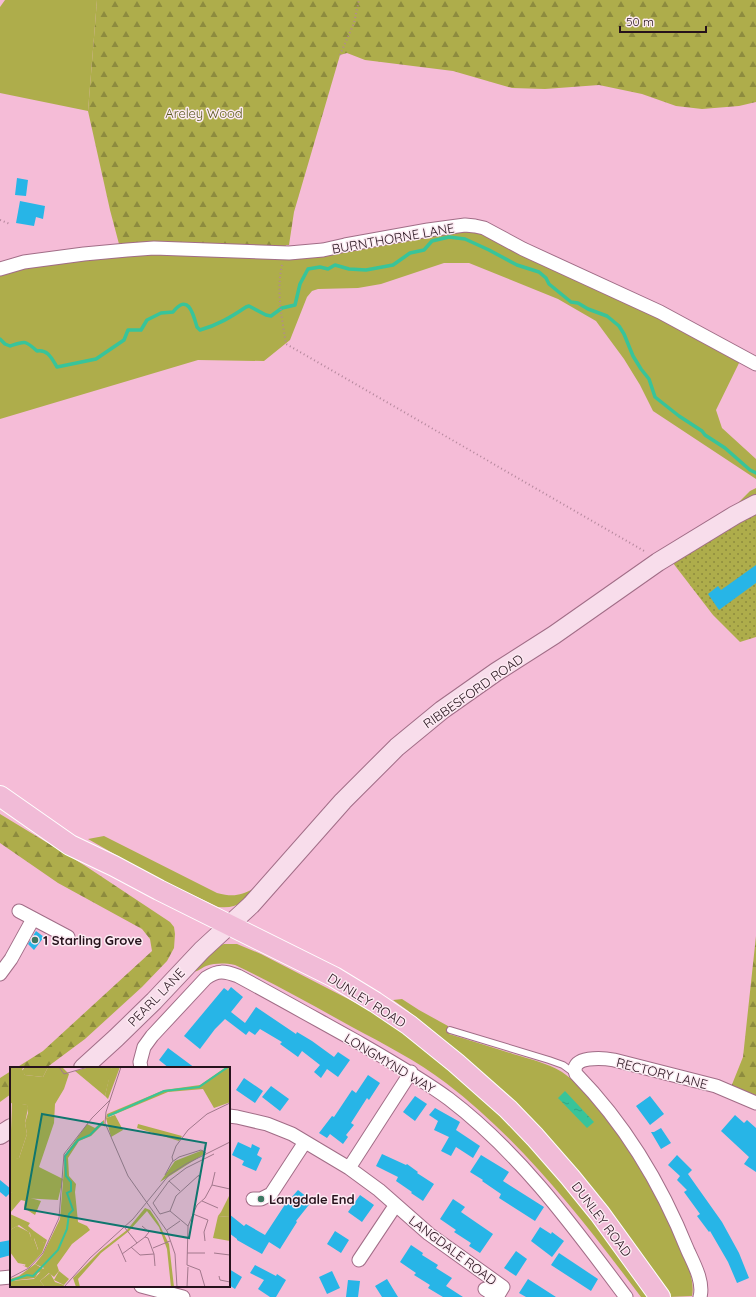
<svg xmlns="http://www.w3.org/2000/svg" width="756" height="1297" font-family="Quicksand,sans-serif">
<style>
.grass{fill:#aead4b}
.forest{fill:url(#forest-firs)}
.garden{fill:url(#garden-dots)}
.water{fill:url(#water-ripples)}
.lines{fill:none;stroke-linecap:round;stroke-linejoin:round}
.stream{stroke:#38c49a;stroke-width:3.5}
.building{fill:#27b5e7}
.lane-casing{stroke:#a16d87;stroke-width:8}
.street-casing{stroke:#a16d87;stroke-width:15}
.secondary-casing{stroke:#a16d87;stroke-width:20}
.primary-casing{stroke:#fff;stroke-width:22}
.path{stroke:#b2859a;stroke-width:2;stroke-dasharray:1 3;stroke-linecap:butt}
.lane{stroke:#fff;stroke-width:6}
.street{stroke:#fff;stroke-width:13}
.secondary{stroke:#f8ddeb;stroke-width:18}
.primary{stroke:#f1bbd7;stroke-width:20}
.poi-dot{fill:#3c7862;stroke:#fceaf2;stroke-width:1.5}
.labels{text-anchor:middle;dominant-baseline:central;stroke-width:3;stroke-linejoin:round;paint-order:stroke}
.park-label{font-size:13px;fill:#5b5a21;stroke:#fceaf2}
.street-label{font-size:13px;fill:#26121c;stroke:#fceaf2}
.poi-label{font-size:13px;font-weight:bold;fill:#26121c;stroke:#fceaf2;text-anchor:start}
.inset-river{fill:none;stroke:#38c49a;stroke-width:2}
.inset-road{fill:none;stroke:#a2788c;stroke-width:1}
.view{fill:#0f766e;fill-opacity:0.15;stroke:#0f766e;stroke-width:2}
.inset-edge{fill:none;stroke:#26121c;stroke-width:2}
</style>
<defs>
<pattern id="forest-firs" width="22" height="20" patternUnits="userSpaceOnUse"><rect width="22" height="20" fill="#aead4b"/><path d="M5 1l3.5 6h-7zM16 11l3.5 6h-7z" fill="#8d8b3e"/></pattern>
<pattern id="garden-dots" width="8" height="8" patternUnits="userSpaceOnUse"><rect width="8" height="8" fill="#aead4b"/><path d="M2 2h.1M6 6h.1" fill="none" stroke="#8d8b3e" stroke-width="1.8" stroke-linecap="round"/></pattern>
<pattern id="water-ripples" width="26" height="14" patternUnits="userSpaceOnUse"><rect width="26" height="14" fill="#38c49a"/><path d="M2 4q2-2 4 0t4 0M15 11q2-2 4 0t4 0" fill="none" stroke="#31a784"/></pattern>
</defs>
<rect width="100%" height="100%" fill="#f5bcd7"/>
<!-- grass -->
<path class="grass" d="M5 0H97L88 111 0 93V7Z
M459 230 482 233 664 320 740 361 716 410 722 428 756 459V479L653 411 640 385 624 359 596 321 558 299 469 263H444L381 284 358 288 318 289 312 291 307 297 290 340 264 361 198 360 0 419V275L33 267 76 261 152 254 283 259 304 258Z
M756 488V494L738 503 750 491Z
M104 836 217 893C233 897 240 896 255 888 243 902 238 909 218 907L153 876 88 839Z
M224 944H237L261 954 358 1004 395 1026 493 1104 557 1173 653 1297H641C583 1220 523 1142 446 1083 417 1061 384 1044 352 1027 314 1006 275 984 235 965 224 963 216 963 206 966 200 969 197 972 191 972L217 947Z
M402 999 419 1010 448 1026 449 1034C471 1041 492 1047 513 1054 530 1059 547 1063 562 1072 574 1080 585 1092 595 1103 621 1134 701 1259 692 1296L668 1297 475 1069 407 1010 393 1000Z"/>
<!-- forest -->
<path class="forest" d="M97 0H756V102L739 106 702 109 676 106 642 94 599 85 545 89 512 88 453 71 365 60 347 53 340 55 294 212 289 245H286L285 249 119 244 110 210 88 111Z
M0 814 84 865 170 922 174 927 175 934 174 948 167 961 142 987 85 1039 46 1068H16L43 1051 152 951 150 939 142 929 58 883 0 843Z
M756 936V1098L731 1087 743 1057Z
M11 1071V1094L0 1102V1078Z"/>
<!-- garden -->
<path class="garden" d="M756 513V637L740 642 713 615 673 563Z"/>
<!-- water -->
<path class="water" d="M565 1091 594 1122 587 1128 558 1098Z"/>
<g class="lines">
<!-- stream -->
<path class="stream" d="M0 339 5 344 10 346C25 341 25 340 37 351 48 349 52 359 57 367L96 359 124 340 128 330H141L147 320 161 313 173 312C188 293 193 313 197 327L200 330C218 325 231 317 246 307L249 306 266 315 271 316 282 308 295 305 300 284 308 269 320 267 328 269 335 265 349 269 366 270 393 265 410 253 424 250 432 241 449 237 465 239 489 250 517 265 539 272 546 278 549 284 571 302 578 303 588 309 607 316 619 326 624 334 633 356 641 369 649 379 655 397 679 416 702 431 705 435 725 448 750 470 756 473"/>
</g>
<!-- building -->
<path class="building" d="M17 178 28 180 26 196 15 195Z
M20 201 45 206 43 219 36 217 34 226 16 223Z
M756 565V583L719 610 708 594 718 586 721 590Z
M36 931 44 937 34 950 28 944Z
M231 987 243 997 231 1012 245 1023 256 1007 296 1034 297 1032 312 1041 334 1057 338 1052 350 1060 338 1077 327 1069 321 1078 314 1072 320 1065 302 1051 298 1057 280 1044 282 1042 260 1029 255 1035 249 1031 246 1035 225 1019 215 1029 200 1049 184 1036 224 988 228 991Z
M168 1048 195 1068H169L159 1060Z
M368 1075 380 1083 369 1100 367 1098 351 1123 354 1125 346 1135 348 1137 343 1144 330 1134 327 1138 319 1133 332 1116 334 1117 352 1090 356 1093Z
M244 1078 263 1091 255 1103 236 1090Z
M271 1086 289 1099 280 1111 262 1097Z
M415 1096 427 1104 415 1121 403 1112Z
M650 1096 664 1114 650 1125 636 1106Z
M435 1108 460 1122 456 1130 480 1146 473 1158 456 1147 451 1156 441 1151 449 1137 434 1130 438 1121 429 1115Z
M735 1115 744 1123 747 1120 756 1128V1172L744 1164 749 1157 721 1131Z
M661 1128 671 1143 661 1149 651 1132H654Z
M238 1142 251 1148 252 1144 260 1148 257 1155 262 1158 256 1171 242 1165 244 1161 232 1155Z
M382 1154 406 1165 407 1164 418 1172 417 1173 434 1184 423 1201 411 1193 412 1192 396 1181 398 1177 376 1166Z
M481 1155 509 1172 503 1181 544 1207 535 1221 499 1198 501 1194 482 1181 483 1180 470 1172Z
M677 1155 692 1170 688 1174 722 1222 739 1253 749 1278 737 1283 728 1262 710 1231 709 1232 697 1216 700 1214 684 1192 687 1190 677 1180 680 1176 668 1165Z
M0 1180 11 1189V1192L6 1197 0 1192Z
M298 1190 312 1201 296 1221 297 1222 280 1249 269 1242 262 1254 237 1240V1239L229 1233V1214L244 1226 246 1224 265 1235 284 1206Z
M360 1195 374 1205 362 1222 348 1212Z
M453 1199 465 1207 461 1212 493 1234 480 1253 469 1246 471 1243 454 1232 456 1230 440 1219Z
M540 1227 551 1234 552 1232 564 1241 552 1257 531 1241Z
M335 1231 349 1240 341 1253 327 1244Z
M11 1240V1255L0 1258V1242Z
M411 1245 423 1253 422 1255 438 1265 436 1268 452 1278 446 1286 463 1297H443L428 1288 430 1285 414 1275 416 1273 400 1262Z
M516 1251 527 1259 516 1276 504 1268Z
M559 1253 598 1279 591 1291 551 1265Z
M255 1265 276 1276 277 1274 286 1280 276 1297H270L258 1289 264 1280 250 1273Z
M229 1269 242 1277 235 1289 229 1285Z
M332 1271 340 1288 327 1294 319 1277Z
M387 1279 398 1297H382L375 1286Z
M528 1279 556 1297H526L519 1293Z
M348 1280 360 1281 358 1297H346Z"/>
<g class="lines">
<!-- lane casing -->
<g class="lane-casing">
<path id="lane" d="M450 1030 549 1060 563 1065 574 1073"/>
</g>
<!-- street casing -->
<g class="street-casing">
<path id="street" d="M0 269 24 262 84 254 127 250 154 248 289 253 323 250 345 245 428 230 465 225 475 226 484 228 523 249 660 312 756 364
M19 911 68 937
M0 974 11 959 33 919
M141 1068 140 1062 144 1047 152 1036 206 978C218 970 224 971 238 976 277 997 316 1019 354 1040 387 1059 419 1077 449 1099 520 1153 573 1226 626 1297
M229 1116 237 1117 267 1124 292 1134 349 1168 379 1190 429 1234 503 1287 497 1297
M349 1168 411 1072
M253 1199H261L271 1194 305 1142
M359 1260 395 1206
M0 1278 11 1277
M141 1286 183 1297
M485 1289 497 1297
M700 1297C704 1282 694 1264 688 1251 662 1186 625 1124 576 1074 569 1055 604 1058 614 1060L716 1086 756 1103"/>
</g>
<!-- secondary casing -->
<g class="secondary-casing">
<path id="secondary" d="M83 1068 116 1038 154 1001 202 950 251 905 343 801 397 747 442 710 496 672 554 635 658 562 735 515 756 504
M0 1135 11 1128"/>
</g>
<!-- primary casing -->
<g class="primary-casing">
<path id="primary" d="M0 796 70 845 114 866 159 890 334 977 375 1002 409 1025 456 1063 508 1109 535 1137 570 1177 600 1214 660 1297"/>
</g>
<!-- path -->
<path class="path" d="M340 55 354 23 359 0
M0 220 10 224
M282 265C276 291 282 318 286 344L646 552"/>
<!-- lane -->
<use href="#lane" class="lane"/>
<!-- street -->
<use href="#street" class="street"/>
<!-- secondary -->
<use href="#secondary" class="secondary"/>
<!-- primary -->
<use href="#primary" class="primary"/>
</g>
<!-- markers -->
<g class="poi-dot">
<circle cx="35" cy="940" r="4"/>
<circle cx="261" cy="1199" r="4"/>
</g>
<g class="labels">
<!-- park labels -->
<g class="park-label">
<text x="204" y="113">Areley Wood</text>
</g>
<!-- street labels -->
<g class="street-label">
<text transform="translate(393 238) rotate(-10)">BURNTHORNE LANE</text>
<text transform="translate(473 691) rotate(-35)">RIBBESFORD ROAD</text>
<text transform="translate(156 997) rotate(-46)">PEARL LANE</text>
<text transform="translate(367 1000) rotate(32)">DUNLEY ROAD</text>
<text transform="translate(390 1063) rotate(31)">LONGMYND WAY</text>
<text transform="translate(662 1073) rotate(14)">RECTORY LANE</text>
<text transform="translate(602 1219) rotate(53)">DUNLEY ROAD</text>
<text transform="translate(453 1250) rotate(37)">LANGDALE ROAD</text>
</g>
<!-- poi labels -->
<g class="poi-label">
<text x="43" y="940">1 Starling Grove</text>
<text x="269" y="1199">Langdale End</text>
</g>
</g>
<!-- overview -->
<g transform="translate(10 1067)">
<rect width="220" height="220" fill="#f5bcd7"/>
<path d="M80 0H102L95 29 65 4ZM216 0H220V35L218 36 204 41 193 22 158 25 96 51 97 47 154 23 190 18ZM2 35 17 38 18 41 15 56 17 67 9 91 3 93 0 92ZM94 53 95 60 93 57 81 69 69 74 58 91 59 109 66 117 65 125 68 155 77 159 80 163 62 177 47 198 49 204 44 210 39 206 30 214 35 220H0V214L24 212 34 201 25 197 33 187 50 152 55 88 77 57 85 61ZM193 83 194 87 150 115 165 94ZM0 125 31 134 25 148 14 141 15 134 11 133 0 146ZM0 147 20 156 18 159 24 164V172L28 183 34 175V171L37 173 32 186 18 201 12 198 15 199 22 176 20 166 9 158 0 163Z" fill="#aead4b"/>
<path d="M0 0H15L12 2 15 8 33 10 38 0H52L59 7 54 22 45 37 44 56 29 100 53 112 48 133 12 131 0 125V92L9 91 17 67 15 56 18 46 17 38 0 36ZM128 57 172 69 169 74 127 61ZM135 141 140 143 148 155 159 177 164 220H161L157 182 149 160 137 144 119 164 91 186 68 212 70 220H66L63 211 90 184 117 163ZM7 159 19 165 27 187 18 198 8 196 0 185V163ZM24 164 34 171V175L29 185 24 171ZM25 197 35 203 28 206 25 211 0 214V212L9 209Z" fill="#aead4b"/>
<path d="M208 149 220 150V174L203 171ZM40 206 45 215 54 218 53 220H35L30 214Z" fill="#aead4b"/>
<path d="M15 0H38L33 10 15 8 12 4ZM102 0H110L98 32 95 29 99 11 97 10ZM105 48 113 63 101 70 96 51ZM220 127V150L208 149 211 145ZM49 204 59 212 54 218 44 213Z" fill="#aead4b"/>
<path class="inset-river" d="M98 49 154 24 189 20 218 0M0 214 17 208 23 209 48 183 57 162 59 147 63 143 57 126 61 124V115L56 109 55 89 68 73 80 68 93 55"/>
<path class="inset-road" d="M49 0 54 7 78 0M111 0 96 45 95 56 118 109 157 164 165 187 167 220M163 94 162 90 166 79 178 63 197 47 220 36M155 108 162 95 169 90 191 83 196 86M189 110V108L166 129 160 144 150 147 143 136 159 114 176 101 204 87M159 114 170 124M202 118 205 105M192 134 208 141M160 144 178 159M183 147 198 153 194 165 195 174M132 159 139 165 135 170M115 161 127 176 135 170 138 171 144 187 145 199M157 163 170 154M108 177 116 195M121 180 130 188 144 187M143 181 160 174M177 186H195M204 186 220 188M112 187 127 176M209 209 210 213 220 215M0 211 19 201 33 186 49 151 54 87 82 51 100 33M54 220 80 191 123 152 159 108 176 97 220 75M177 220 178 200M195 220 190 203 177 198 178 159 187 138 195 131 202 118 220 122"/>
<path class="view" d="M32 47 196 76 179 171 15 142Z"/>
<rect width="220" height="220" class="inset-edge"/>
</g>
<!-- scale -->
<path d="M620 26v6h86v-6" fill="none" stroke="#26121c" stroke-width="2"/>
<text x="626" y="26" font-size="12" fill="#26121c" stroke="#fceaf2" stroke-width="3" paint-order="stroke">50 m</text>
</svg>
